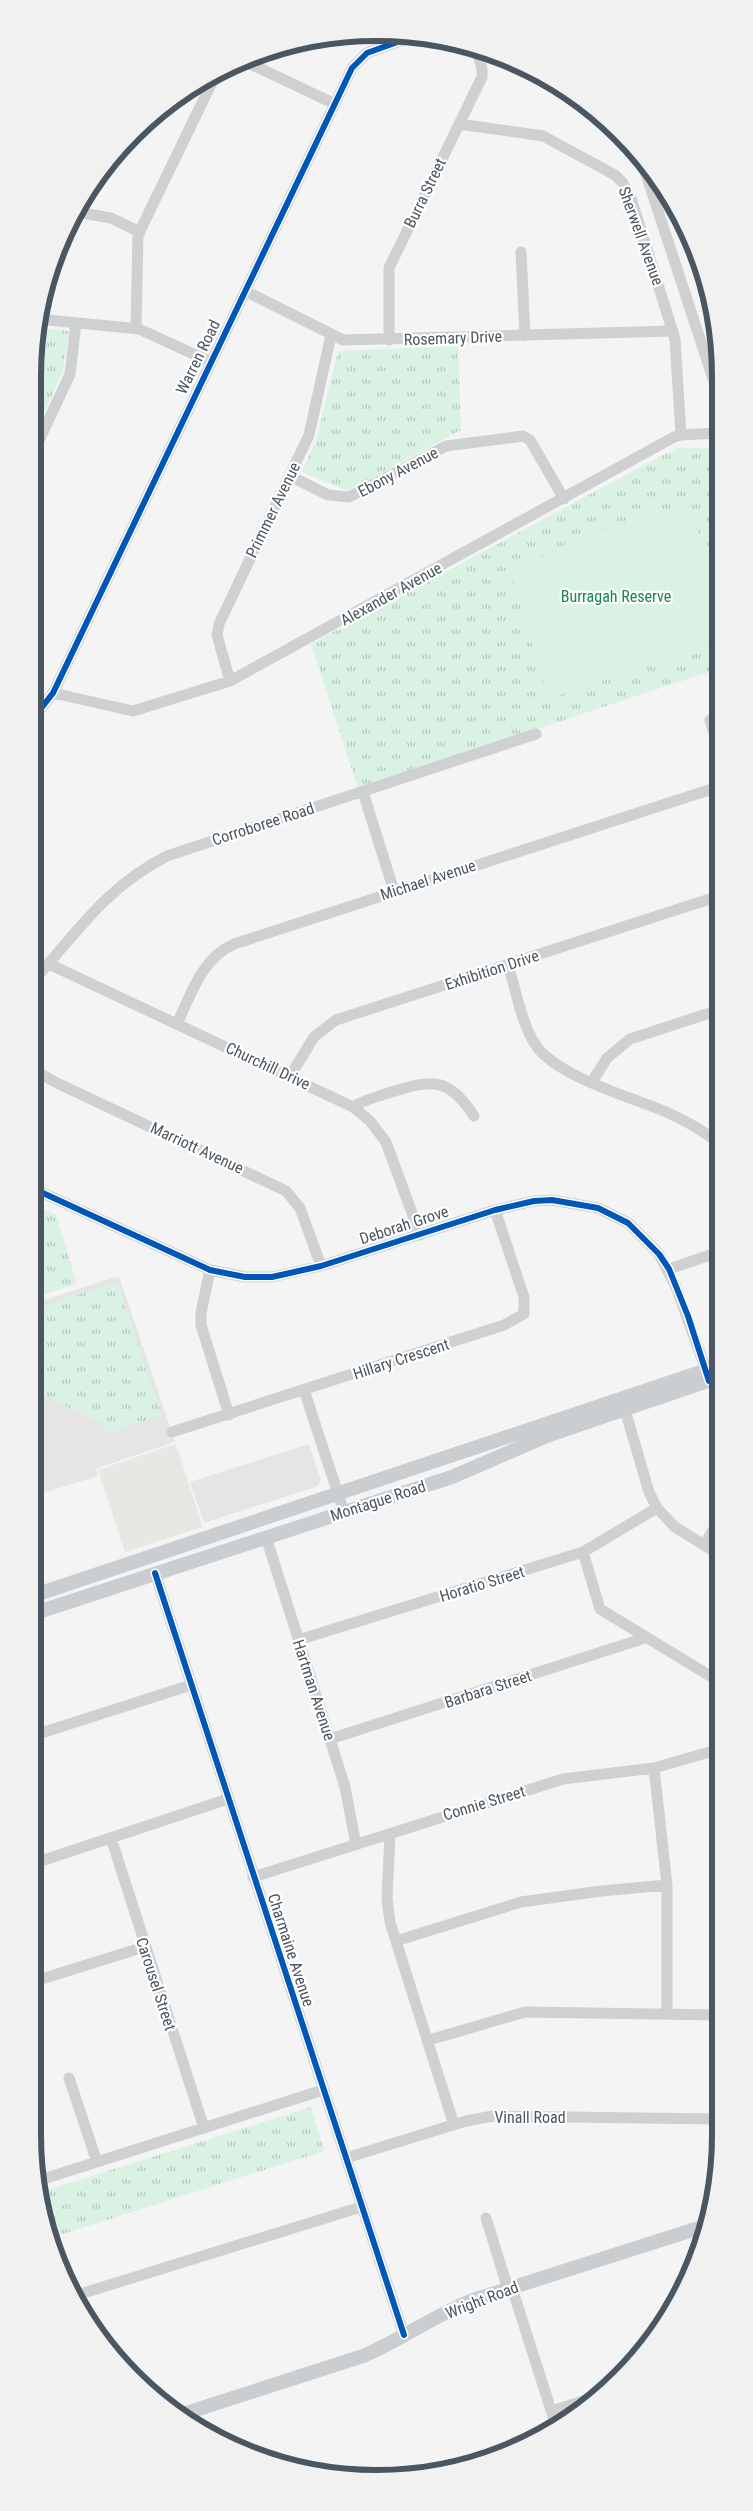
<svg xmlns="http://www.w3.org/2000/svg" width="753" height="2511" font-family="'Roboto Condensed',sans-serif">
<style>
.commercial{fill:#e8e7e3}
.education{fill:#e6e5e6}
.grass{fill:url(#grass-tufts)}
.pitch{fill:#d9f2e3}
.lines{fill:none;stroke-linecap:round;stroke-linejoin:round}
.minor{stroke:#ced0d2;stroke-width:11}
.major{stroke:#caced1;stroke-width:14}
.cycleway-casing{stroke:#fff;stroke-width:9}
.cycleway{stroke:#0057b8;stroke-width:6}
.labels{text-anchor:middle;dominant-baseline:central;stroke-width:4.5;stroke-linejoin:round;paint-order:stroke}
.street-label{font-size:16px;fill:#4a5661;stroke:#fff}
.park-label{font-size:16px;fill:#17864f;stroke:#fff}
.rim{fill:none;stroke:#4a5661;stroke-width:6}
</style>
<defs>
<pattern id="grass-tufts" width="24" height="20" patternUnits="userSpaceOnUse" patternTransform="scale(1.25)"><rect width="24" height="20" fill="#d9f2e3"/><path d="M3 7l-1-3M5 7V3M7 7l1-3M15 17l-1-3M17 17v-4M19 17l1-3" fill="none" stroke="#b2c7bb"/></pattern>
</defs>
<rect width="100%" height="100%" fill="#f4f4f4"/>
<!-- commercial -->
<path class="commercial" d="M176 1444 203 1527 125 1552 98 1470Z"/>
<!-- education -->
<path class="education" d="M119 1276 175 1442 95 1469 98 1476 33 1496 32 1304Z
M309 1444 321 1480 318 1486 204 1523 190 1482Z"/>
<!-- grass -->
<path class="grass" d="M37 328 69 331 63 371 33 436 32 377Z
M458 346 461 430 348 491 302 472 316 441 338 351Z
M676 448H718V669L358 788 311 644Z
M32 1204 56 1215 77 1284 33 1297Z
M117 1282 162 1415 107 1434 103 1424 39 1393 33 1374V1309Z
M311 2107 324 2151 50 2238 38 2193Z"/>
<!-- pitch -->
<path class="pitch" d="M691 513 718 596V642L548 699 512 579 548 552 646 514Z"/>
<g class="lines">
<!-- minor -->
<path class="minor" d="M242 60 335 104
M459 124 543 136 615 175 623 183 631 198 675 339 681 435
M641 159 718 394
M76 212 111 218 140 232
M521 252 525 336
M245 291 343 340 673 331
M38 319 139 329 211 362
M136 328 138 235 216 74
M389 340V268L482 77V68L477 52
M32 456 70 374 76 323
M290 476 328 495 349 497 446 446 523 436 530 440 564 499
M230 681 217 635 219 624 309 435 331 335
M53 693 133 711 230 681 674 437 681 435 718 433
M32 720 53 693 352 68 367 53 414 36
M710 720 718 747
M363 792 394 891
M49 964 353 1107 370 1121 386 1142 420 1235
M508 965C516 990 521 1022 535 1044 555 1076 631 1097 666 1112 685 1120 703 1131 719 1143
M32 983C76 933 106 887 167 856L536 734
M177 1024C191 994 202 958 234 944L718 787
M32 1069 57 1083 286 1191 300 1208 321 1266
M290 1076 314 1037 336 1020 719 896
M592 1082 607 1058 630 1039 719 1010
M353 1107C363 1100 377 1097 388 1093 430 1080 447 1075 474 1116
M32 1188 210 1270 245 1277H272L321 1266 495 1210 534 1201 552 1200 598 1208 628 1223 659 1254 676 1287 706 1370
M669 1269 719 1252
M210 1270 201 1313V1325L229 1415
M304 1390 344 1512
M625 1410 649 1492 657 1508 675 1527 720 1555
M172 1432 504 1325 524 1314V1297L495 1210
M266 1537 345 1787 356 1845
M704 1545 720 1519
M583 1552 600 1609 720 1682
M155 1573 404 2335
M298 1640 583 1552 657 1508
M32 1736 191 1685
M330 1739 645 1638
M654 1768 667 1885V2013
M390 1834 387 1899 390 1922 454 2125
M111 1838 204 2128
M32 1864 228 1799
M253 1877 563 1779 654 1768 720 1749
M396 1941 521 1902 601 1891 667 1885
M32 1982 144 1947
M429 2040 525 2012 720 2015
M69 2078 97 2162
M346 2158 466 2121 493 2116 720 2119
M37 2181 323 2090
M486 2218 508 2289
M512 2288 556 2426
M77 2295 361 2207
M552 2411 598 2396"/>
<!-- major -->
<path class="major" d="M32 1596 719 1366
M32 1614 452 1477 549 1435 719 1377
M180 2415 363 2356C401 2340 435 2315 473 2300L705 2226"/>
<!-- cycleway casing -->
<g class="cycleway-casing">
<path id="cycleway" d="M32 720 53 693 352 68 367 53 414 36
M32 1188 210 1270 245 1277H272L321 1266 495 1210 534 1201 552 1200 598 1208 628 1223 659 1254 669 1269 688 1316 709 1381
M155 1573 404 2335"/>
</g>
<!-- cycleway -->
<use href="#cycleway" class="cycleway"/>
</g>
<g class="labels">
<!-- street labels -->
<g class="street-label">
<text transform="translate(425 193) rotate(-64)">Burra Street</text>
<text transform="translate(641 236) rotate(70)">Sherwell Avenue</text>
<text transform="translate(453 338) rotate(-2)">Rosemary Drive</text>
<text transform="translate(198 357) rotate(-64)">Warren Road</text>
<text transform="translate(398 472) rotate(-28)">Ebony Avenue</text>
<text transform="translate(273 510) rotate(-64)">Primmer Avenue</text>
<text transform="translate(391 594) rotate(-29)">Alexander Avenue</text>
<text transform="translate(263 824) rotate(-18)">Corroboree Road</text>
<text transform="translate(428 880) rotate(-18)">Michael Avenue</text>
<text transform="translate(492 970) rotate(-18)">Exhibition Drive</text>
<text transform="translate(268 1066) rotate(25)">Churchill Drive</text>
<text transform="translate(197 1148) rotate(25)">Marriott Avenue</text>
<text transform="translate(404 1225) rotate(-18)">Deborah Grove</text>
<text transform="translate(401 1359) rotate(-18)">Hillary Crescent</text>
<text transform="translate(378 1501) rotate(-18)">Montague Road</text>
<text transform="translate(482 1584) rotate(-17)">Horatio Street</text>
<text transform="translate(488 1689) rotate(-18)">Barbara Street</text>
<text transform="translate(314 1690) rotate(72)">Hartman Avenue</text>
<text transform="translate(484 1803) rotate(-17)">Connie Street</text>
<text transform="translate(291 1950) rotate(72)">Charmaine Avenue</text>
<text transform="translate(156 1984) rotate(72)">Carousel Street</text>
<text x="530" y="2117">Vinall Road</text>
<text transform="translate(482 2300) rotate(-21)">Wright Road</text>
</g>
<!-- park labels -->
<g class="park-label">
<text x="616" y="596">Burragah Reserve</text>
</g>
</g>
<!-- crop -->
<path d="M0 0H753V2511H0ZM376 41H377A335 335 0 0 1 712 376V2135A335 335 0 0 1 377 2470H376A335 335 0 0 1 41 2135V376A335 335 0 0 1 376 41Z" fill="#f1f1f2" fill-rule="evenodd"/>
<path class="rim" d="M376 41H377A335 335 0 0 1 712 376V2135A335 335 0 0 1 377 2470H376A335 335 0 0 1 41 2135V376A335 335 0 0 1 376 41Z"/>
</svg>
